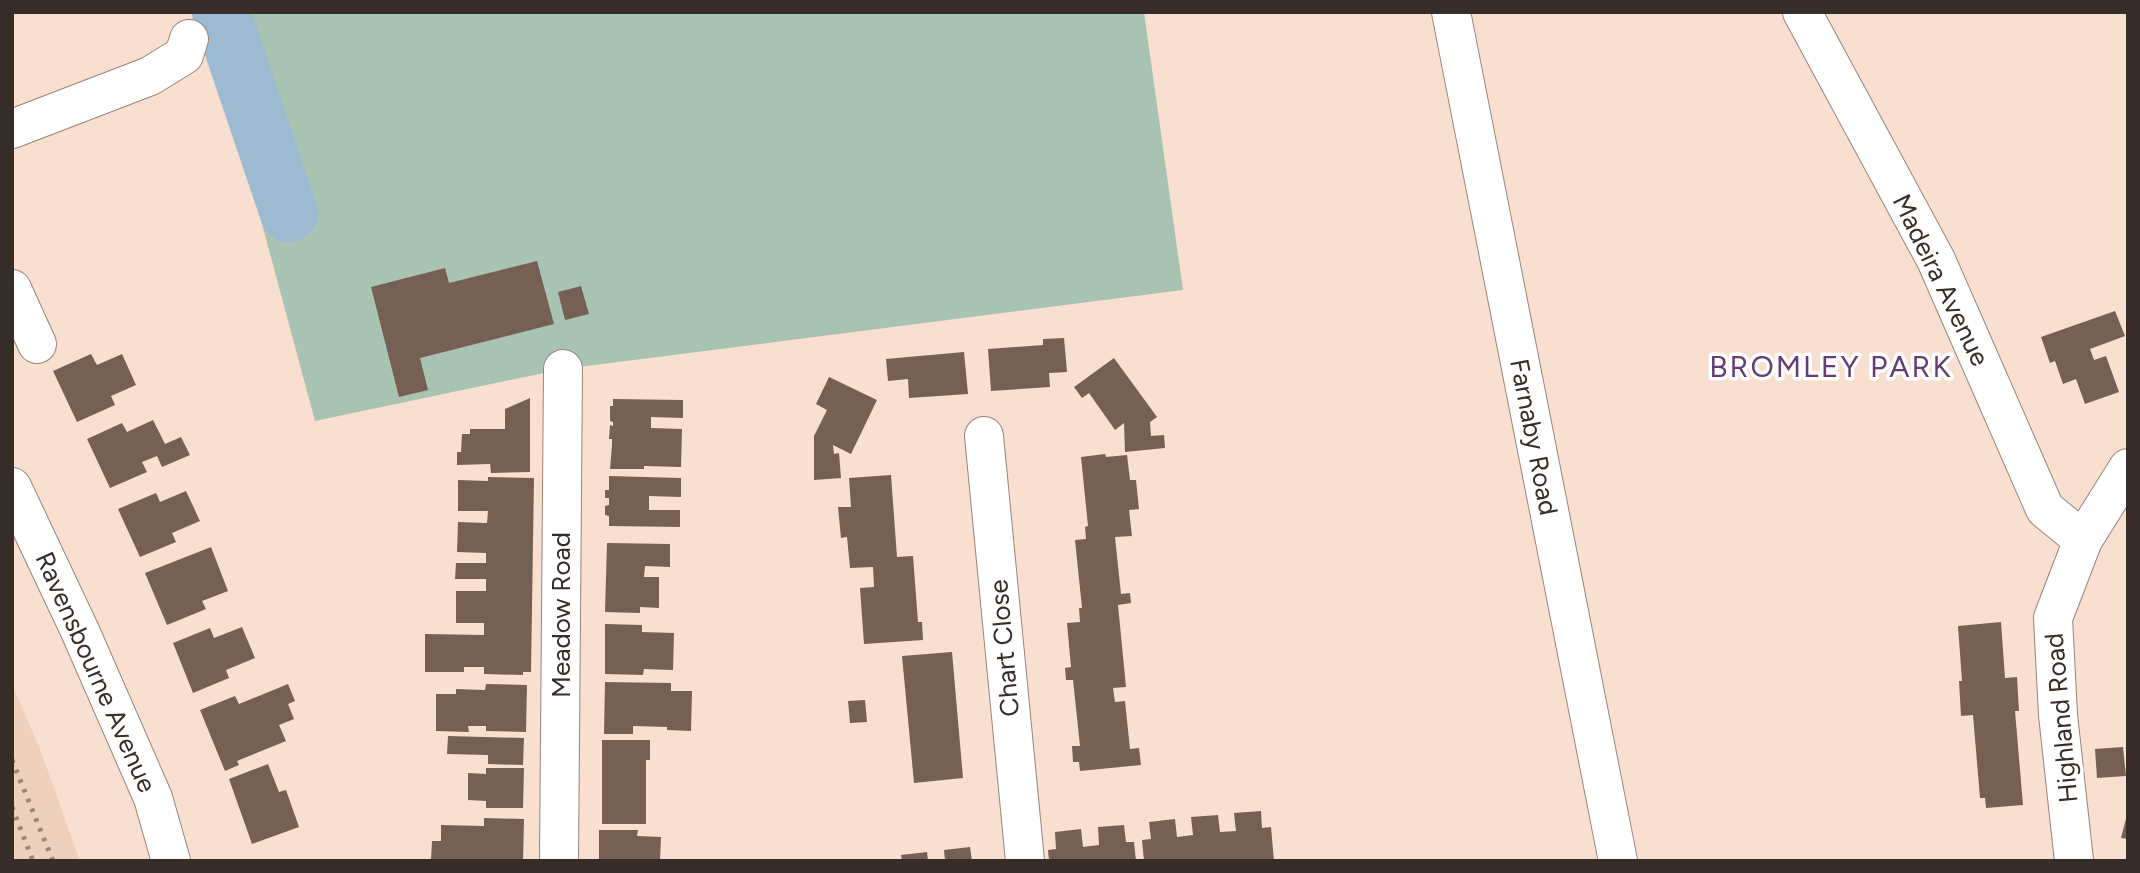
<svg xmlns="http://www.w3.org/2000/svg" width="2140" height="873" font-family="Figtree,sans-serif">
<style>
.built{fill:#efd0bd}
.green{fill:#a9c3b2}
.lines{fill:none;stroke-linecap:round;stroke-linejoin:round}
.river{stroke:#9cbad1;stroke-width:58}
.building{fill:#766054}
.minor-casing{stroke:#9b8476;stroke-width:40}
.minor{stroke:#fff;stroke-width:38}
.rail{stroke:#99877d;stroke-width:5;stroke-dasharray:3.5 7;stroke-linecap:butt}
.labels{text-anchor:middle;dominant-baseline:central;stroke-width:7;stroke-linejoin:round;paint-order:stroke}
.street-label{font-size:26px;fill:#372d28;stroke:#fff}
.quarter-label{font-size:30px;letter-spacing:2px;fill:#653c73;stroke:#fff}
</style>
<rect width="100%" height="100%" fill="#f9dfd0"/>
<!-- built -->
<path class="built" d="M12 684 40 749 80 861H12Z"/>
<!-- green -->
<path class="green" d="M205 12H1144L1183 290 563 369 315 421Z"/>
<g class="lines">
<!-- river -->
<path class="river" d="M221 12 289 213"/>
</g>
<!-- building -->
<path class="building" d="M537 261 554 324 420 358 428 390 399 397 371 287 445 268 449 283Z
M581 286 589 314 565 320 558 292Z
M2115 311 2125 336 2090 349 2094 360 2106 356 2119 392 2085 404 2076 379 2063 384 2055 361 2050 363 2041 337Z
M1064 338 1067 372 1049 373 1050 387 991 391 988 349 1043 345V339Z
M964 352 968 394 909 398 908 379 888 381 886 359Z
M91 354 97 365 122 354 136 385 111 396 115 405 77 422 53 371Z
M1114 358 1157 417 1150 422 1151 436 1164 435 1165 448 1125 452 1124 423 1115 430 1089 393 1082 398 1074 387Z
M829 377 877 400 851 454 833 445 834 454 839 453 841 478 814 480V436L827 410 816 404Z
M530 398V472L491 473 490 464 457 465V452H461L462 434H470V429H505V409Z
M613 399 683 400V418L651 417V428L682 429 681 467 644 466V469H610L612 445V439H609L610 425 613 426V422L610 421V406H613Z
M153 420 165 444 181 437 190 455 162 467 157 456 142 462 147 472 110 488 87 439 122 423 127 432Z
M1105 454 1106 457 1127 455 1130 480H1136L1139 509 1129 510 1132 536 1115 537 1121 594 1130 593 1131 603 1118 605 1126 687 1113 688 1115 702 1125 701 1130 749 1139 748 1141 765 1080 771 1079 762H1073L1072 746H1080L1073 680H1066L1065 668 1071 667 1067 623 1080 622 1079 608H1082L1075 540 1086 539 1085 527 1088 526 1081 457Z
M891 475 897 557 913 556 918 622H922L923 640 864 644 860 588 874 587 873 567 850 568 847 537 841 538 838 507H851L849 478Z
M609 476 681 478V497L649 496V510H680V527L609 526V516L605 515V506L609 505V498H605V490H609Z
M488 477 534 478 531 672H523V675L484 674V667H464V672H425V634L484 635V623H456V591H486V579H455L456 563H486V553L457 552 458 522 487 523 488 511H458V480L488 481Z
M186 491 200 521 172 533 176 542 140 557 118 509 156 493 160 502Z
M607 543 670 544V567L645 566 644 577H659V608L640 607V613L605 612Z
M211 547 228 591 202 601 206 609 167 625 145 573Z
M2001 622 2005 678 2017 677 2019 711H2015L2023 805 1986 808 1985 798H1980L1973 715 1961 716 1959 681H1962L1958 626Z
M605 624 642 625V632L674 633 673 670 644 669 643 675 605 674Z
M242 627 255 658 226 670 229 678 193 693 173 643 210 628 214 638Z
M952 652 963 778 914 783 902 656Z
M605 682 671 683V691H692L691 731 667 730V727L633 726V734H604Z
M288 684 295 701 288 704 294 719 279 725 286 741 237 761 239 765 225 771 200 710 235 696 239 704Z
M486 684 527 685 526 732 486 731V726H468L469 732 436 731V694H456V689L485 690Z
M865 700 867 722 850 723 848 701Z
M448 736 524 738 523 765 488 764V755L447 754Z
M602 740H650V760H646V824H602Z
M2123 747 2126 776 2097 778 2095 749Z
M268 764 279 792 286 790 299 827 252 844 229 779Z
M486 768H524L523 808H486V801L468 800V773L486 774Z
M1261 811 1262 828 1271 827 1274 861H1144L1142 840 1151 839 1149 822 1175 819 1177 837 1193 835 1191 817 1218 815 1220 832 1236 831 1234 813Z
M2127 815H2128V839L2121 838Z
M484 818 524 819 523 861 431 860 432 841H441V825L484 826Z
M1124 825 1126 842H1134L1136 861H1049L1048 850 1056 849 1055 832 1081 829 1083 847 1099 845 1098 827Z
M599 830H638L637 836 661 837 660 861H599Z
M970 847 972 861H945L944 850Z
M927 852 928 861H902L901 855Z"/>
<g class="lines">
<!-- minor casing -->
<g class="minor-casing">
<path id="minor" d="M1451 12 1618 861
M1802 12 1936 260 2045 509 2083 540
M12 129 150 76 184 55 189 39
M12 289 37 344
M984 436 1025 861
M12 487 80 631 153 798 171 861
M559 861 563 369
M2074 861 2058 715 2053 618 2083 540 2128 468"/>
</g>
<!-- minor -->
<use href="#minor" class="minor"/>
<!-- rail -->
<path class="rail" d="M12 760 53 861
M12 807 33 861"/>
</g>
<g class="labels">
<!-- street labels -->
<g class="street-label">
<text transform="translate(1941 280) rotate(64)">Madeira Avenue</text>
<text transform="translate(1534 437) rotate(79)">Farnaby Road</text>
<text transform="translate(561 615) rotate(-90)">Meadow Road</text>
<text transform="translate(1004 648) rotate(-95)">Chart Close</text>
<text transform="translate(96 672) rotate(66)">Ravensbourne Avenue</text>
<text transform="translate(2061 718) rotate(-95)">Highland Road</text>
</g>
<!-- quarter labels -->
<g class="quarter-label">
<text x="1831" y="366">BROMLEY PARK</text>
</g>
</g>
<!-- border -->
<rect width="2140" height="873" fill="none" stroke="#372d28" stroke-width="28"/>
</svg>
